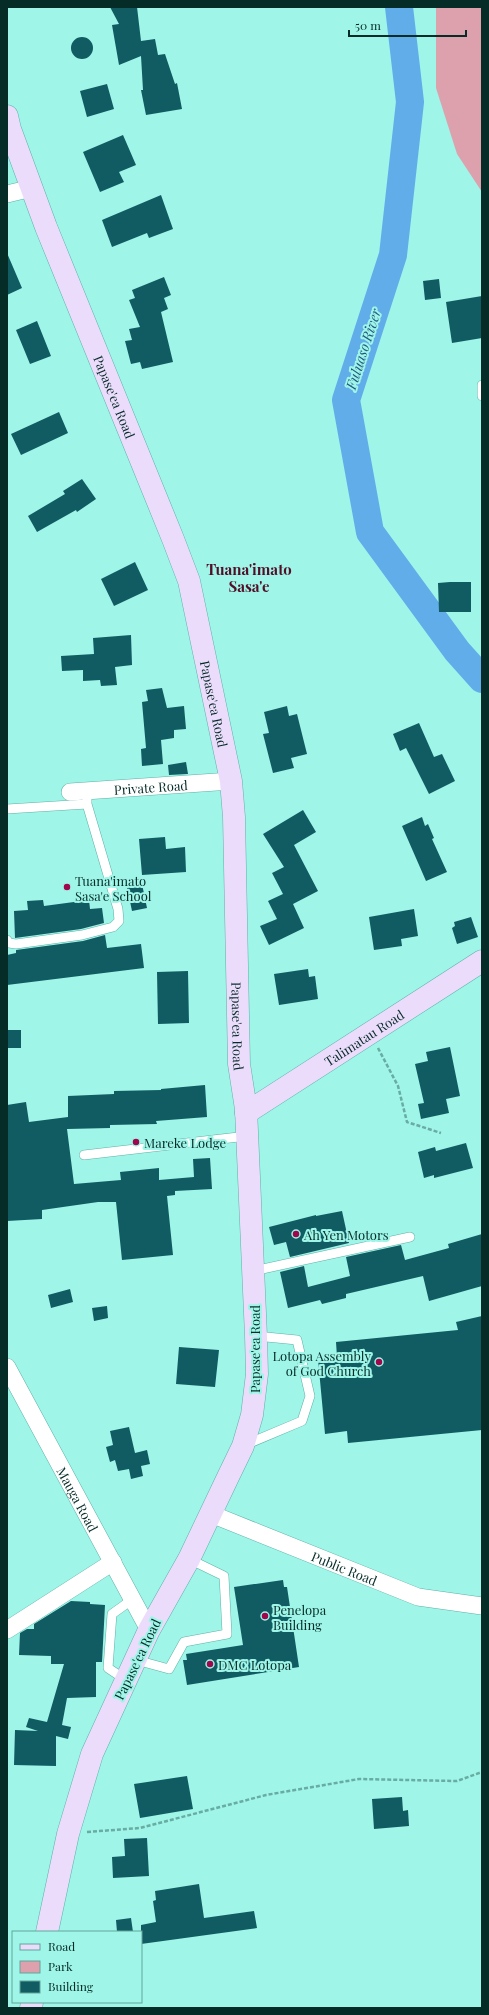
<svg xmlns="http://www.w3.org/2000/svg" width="489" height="2015" font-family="'Playfair Display',serif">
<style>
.green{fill:#dda1ae}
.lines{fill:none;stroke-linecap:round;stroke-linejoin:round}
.river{stroke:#61adea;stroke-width:28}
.building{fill:#115b62}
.lane-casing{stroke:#5db2a7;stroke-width:10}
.street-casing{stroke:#5db2a7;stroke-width:18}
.secondary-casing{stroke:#5db2a7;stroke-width:23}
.path{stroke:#68aca3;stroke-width:2.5;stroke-dasharray:4 2;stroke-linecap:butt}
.lane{stroke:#fff;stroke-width:9}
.street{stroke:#fff;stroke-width:17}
.secondary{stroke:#ebdcfc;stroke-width:22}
.poi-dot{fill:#a0064b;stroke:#9ff5e8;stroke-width:1.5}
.labels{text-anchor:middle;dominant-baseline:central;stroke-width:4;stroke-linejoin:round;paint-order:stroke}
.street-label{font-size:13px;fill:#062c28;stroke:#9ff5e8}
.poi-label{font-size:13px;fill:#062c28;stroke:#9ff5e8;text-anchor:start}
.water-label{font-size:14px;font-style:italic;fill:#215881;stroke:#9ff5e8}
.quarter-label{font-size:15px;font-weight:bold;fill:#520e26;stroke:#9ff5e8}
</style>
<rect width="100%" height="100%" fill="#9ff5e8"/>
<!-- green -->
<path class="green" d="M436 7H482V192L457 154 436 88Z"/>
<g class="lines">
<!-- river -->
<path class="river" d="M399 7 410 102 393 255 346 400 370 532 457 651 482 679"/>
</g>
<!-- building -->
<path class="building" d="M110 7H137L141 41 155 39 158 55 165 54 175 84 177 83 182 109 146 115 141 90H143L141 56 119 65 112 25 119 24Z
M71 48a11 11 0 1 1 22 0a11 11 0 1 1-22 0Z
M107 84 114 109 87 117 80 91Z
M123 135 136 165 119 172 124 182 100 192 83 152Z
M161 195 173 229 149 238 147 233 112 247 102 220Z
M7 253 22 288 7 295Z
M164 277 171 295 164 298 168 309 161 312 173 362 142 369 140 362 131 364 125 341 132 340 129 329 140 327 129 300 135 298 132 290Z
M439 279 441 298 425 300 423 281Z
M482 296V338L452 343 446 302Z
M37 321 51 356 30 364 16 330Z
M59 412 68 433 21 455 11 434Z
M82 479 96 499 77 512 76 510 37 532 28 516 65 494 63 491Z
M135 562 148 590 114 606 101 579Z
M450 582H471V612H439L438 583Z
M131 635 132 665 115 667 117 685 101 686 100 680 83 681V670L62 671 61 656 94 654 93 638Z
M162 688 167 708 184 706 186 729 174 730V738L161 740 163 764 142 766 141 749 146 748 142 702 148 701 146 690Z
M287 706 289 716 297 714 307 754 291 758 294 768 273 773 263 734 269 733 264 712Z
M419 723 434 757 442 754 455 781 429 794 406 748 400 751 393 734Z
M186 762 188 774 169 775 168 765Z
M303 810 316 832 294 845 318 891 293 904 304 928 269 945 260 926 277 919 268 901 283 894 272 873 284 867 263 834Z
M422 817 425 826 428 824 434 838 432 839 447 872 426 881 402 826Z
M165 837 166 849 185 847 186 872 142 875 139 839Z
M142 884 147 908 132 911 127 887Z
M43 900 44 906 89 900 90 909 102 908 104 923 81 929 15 938 14 911 28 910 27 901Z
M414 909 418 936 401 939 402 946 374 950 369 917Z
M471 917 478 937 457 944 452 928 455 926 454 922Z
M105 935 107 948 141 944 144 968 7 985V955L16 953V950L83 941Z
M308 969 309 977 315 976 318 999 279 1005 274 974Z
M188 971 189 1023 158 1024 157 972Z
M7 1030H21V1048H7Z
M450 1047 460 1096 446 1099 449 1113 421 1119 418 1104 424 1103 415 1064 428 1061 426 1052Z
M205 1085 207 1117 156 1121 157 1124 110 1125V1128L67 1129 74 1184 121 1180 120 1172 159 1168V1180L194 1177 193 1159 210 1158 212 1189 175 1191V1195L167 1196 173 1255 122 1260 116 1202H98L42 1210V1219L7 1221V1105L26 1102 29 1122 68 1117V1096L114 1094V1091L161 1090V1089Z
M466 1143 473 1168 434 1178V1175L424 1178 418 1152 435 1147 436 1151Z
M342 1211 349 1243 290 1257 286 1242 274 1245 269 1227 316 1215V1216Z
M482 1234V1286L429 1301 423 1276 346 1294V1298L322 1304 320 1300 288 1308 280 1272 304 1266 308 1287 350 1276 346 1257 401 1245 405 1260 449 1248 448 1244Z
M70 1289 73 1302 51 1308 48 1295Z
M107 1306 108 1318 94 1321 92 1308Z
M482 1316V1430L348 1443 347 1431 325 1434 318 1359 337 1357 336 1342 458 1330 456 1322Z
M179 1347 219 1350 215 1387 176 1384Z
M129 1427 135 1453 147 1450 150 1464 141 1466 143 1476 131 1479 129 1469 118 1471 115 1460 110 1462 106 1447 113 1445 110 1431Z
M283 1580 284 1587H287L299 1667 187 1685 183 1660H187L186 1654 243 1645 234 1587Z
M71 1601 90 1602V1604L105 1605 102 1662H96V1697L67 1698 62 1725 71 1727 68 1739 56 1736V1766L14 1765 15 1730 38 1731 26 1727 29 1718 47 1722 64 1664H51V1656L19 1655 20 1633 27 1629H34V1624Z
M187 1776 193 1809 140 1818 134 1784Z
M402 1797 403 1811 408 1810 409 1826 374 1829 372 1799Z
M147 1838 149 1876 113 1878 112 1857 125 1856 124 1839Z
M199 1884 204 1918 254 1911 257 1928 141 1944V1925L156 1922 153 1901 156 1900 155 1891Z
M131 1918 133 1932H117L116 1920Z"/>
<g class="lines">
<!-- lane casing -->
<g class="lane-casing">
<path id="lane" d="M482 385V396
M7 809 87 804
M7 940 9 943 16 944 82 935 113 927 119 921 118 909 87 804V790
M84 1155 247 1136
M253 1271 410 1237
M245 1445 302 1421 310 1396 297 1340 256 1336
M136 1660 169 1669 184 1642 227 1634 224 1576 189 1559
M126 1680 108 1668 112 1614 133 1599"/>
</g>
<!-- street casing -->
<g class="street-casing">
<g id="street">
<path d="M7 194 32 188"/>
<path id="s1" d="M70 792 231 781"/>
<path id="s2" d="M7 1367 149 1630"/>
<path id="s3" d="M211 1514 418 1597 482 1606"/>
<path d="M7 1630 113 1562"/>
</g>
</g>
<!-- secondary casing -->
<g class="secondary-casing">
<g id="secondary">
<path id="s4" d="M7 116 10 129 46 227 173 539 189 581 231 781 234 817 239 1064 246 1109 256 1336 257 1374 252 1415 243 1446 228 1477 189 1559 149 1630 92 1754 68 1834 47 1932"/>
<path id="s5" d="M246 1113 482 961"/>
<path d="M31 2008 32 2002"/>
</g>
</g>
<!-- path -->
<path class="path" d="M378 1048 398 1086 407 1122 441 1133
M87 1832 140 1828 266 1795 359 1779 457 1781 482 1772"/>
<!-- lane -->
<use href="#lane" class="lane"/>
<!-- street -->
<use href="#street" class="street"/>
<!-- secondary -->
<use href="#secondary" class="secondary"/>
</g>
<!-- markers -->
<g class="poi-dot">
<circle cx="67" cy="887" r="4"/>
<circle cx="136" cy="1142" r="4"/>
<circle cx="296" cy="1234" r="4"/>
<circle cx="379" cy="1362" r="4"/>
<circle cx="265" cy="1616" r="4"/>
<circle cx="210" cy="1664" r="4"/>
</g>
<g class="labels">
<!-- street labels -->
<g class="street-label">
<text stroke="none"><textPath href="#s4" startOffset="301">Papase'ea Road</textPath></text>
<text stroke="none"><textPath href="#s4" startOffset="625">Papase'ea Road</textPath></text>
<text stroke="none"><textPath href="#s1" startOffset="81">Private Road</textPath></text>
<text stroke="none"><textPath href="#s4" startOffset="949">Papase'ea Road</textPath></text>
<text stroke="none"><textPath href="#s5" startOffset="140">Talimatau Road</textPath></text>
<text transform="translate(254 1349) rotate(-90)">Papase'ea Road</text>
<text stroke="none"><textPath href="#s2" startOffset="150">Mauga Road</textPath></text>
<text stroke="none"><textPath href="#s3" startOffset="144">Public Road</textPath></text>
<text transform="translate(137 1659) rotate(-64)">Papase'ea Road</text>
</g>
<!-- poi labels -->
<g class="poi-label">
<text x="75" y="880">Tuana'imato<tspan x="75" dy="15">Sasa'e School</tspan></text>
<text x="144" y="1142">Mareke Lodge</text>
<text x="304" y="1234">Ah Yen Motors</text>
<text x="371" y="1355" text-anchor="end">Lotopa Assembly<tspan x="371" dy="15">of God Church</tspan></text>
<text x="273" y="1609">Penelopa<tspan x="273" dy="15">Building</tspan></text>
<text x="218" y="1664">DMC Lotopa</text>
</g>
<!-- water labels -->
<g class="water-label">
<text transform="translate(363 349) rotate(-72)">Fuluaso River</text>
</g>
<!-- quarter labels -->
<g class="quarter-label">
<text x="249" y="569">Tuana'imato<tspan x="249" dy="17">Sasa'e</tspan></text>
</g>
</g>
<!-- border -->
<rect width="489" height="2015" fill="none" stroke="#062c28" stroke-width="16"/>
<!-- legend -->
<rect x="12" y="1931" width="130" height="72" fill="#9ff5e8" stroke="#62a59b"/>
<rect x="20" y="1944" width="20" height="6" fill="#ebdcfc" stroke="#62a59b"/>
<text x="48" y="1951" font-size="12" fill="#062c28">Road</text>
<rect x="20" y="1961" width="20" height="12" fill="#dda1ae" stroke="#62a59b"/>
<text x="48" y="1971" font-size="12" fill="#062c28">Park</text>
<rect x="20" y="1981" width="20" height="12" fill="#115b62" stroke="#62a59b"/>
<text x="48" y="1991" font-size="12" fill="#062c28">Building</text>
<!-- scale -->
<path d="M349 30v6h117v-6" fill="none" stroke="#062c28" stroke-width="2"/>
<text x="355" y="30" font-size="12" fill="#062c28" stroke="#9ff5e8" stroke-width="3" paint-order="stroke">50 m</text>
</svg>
